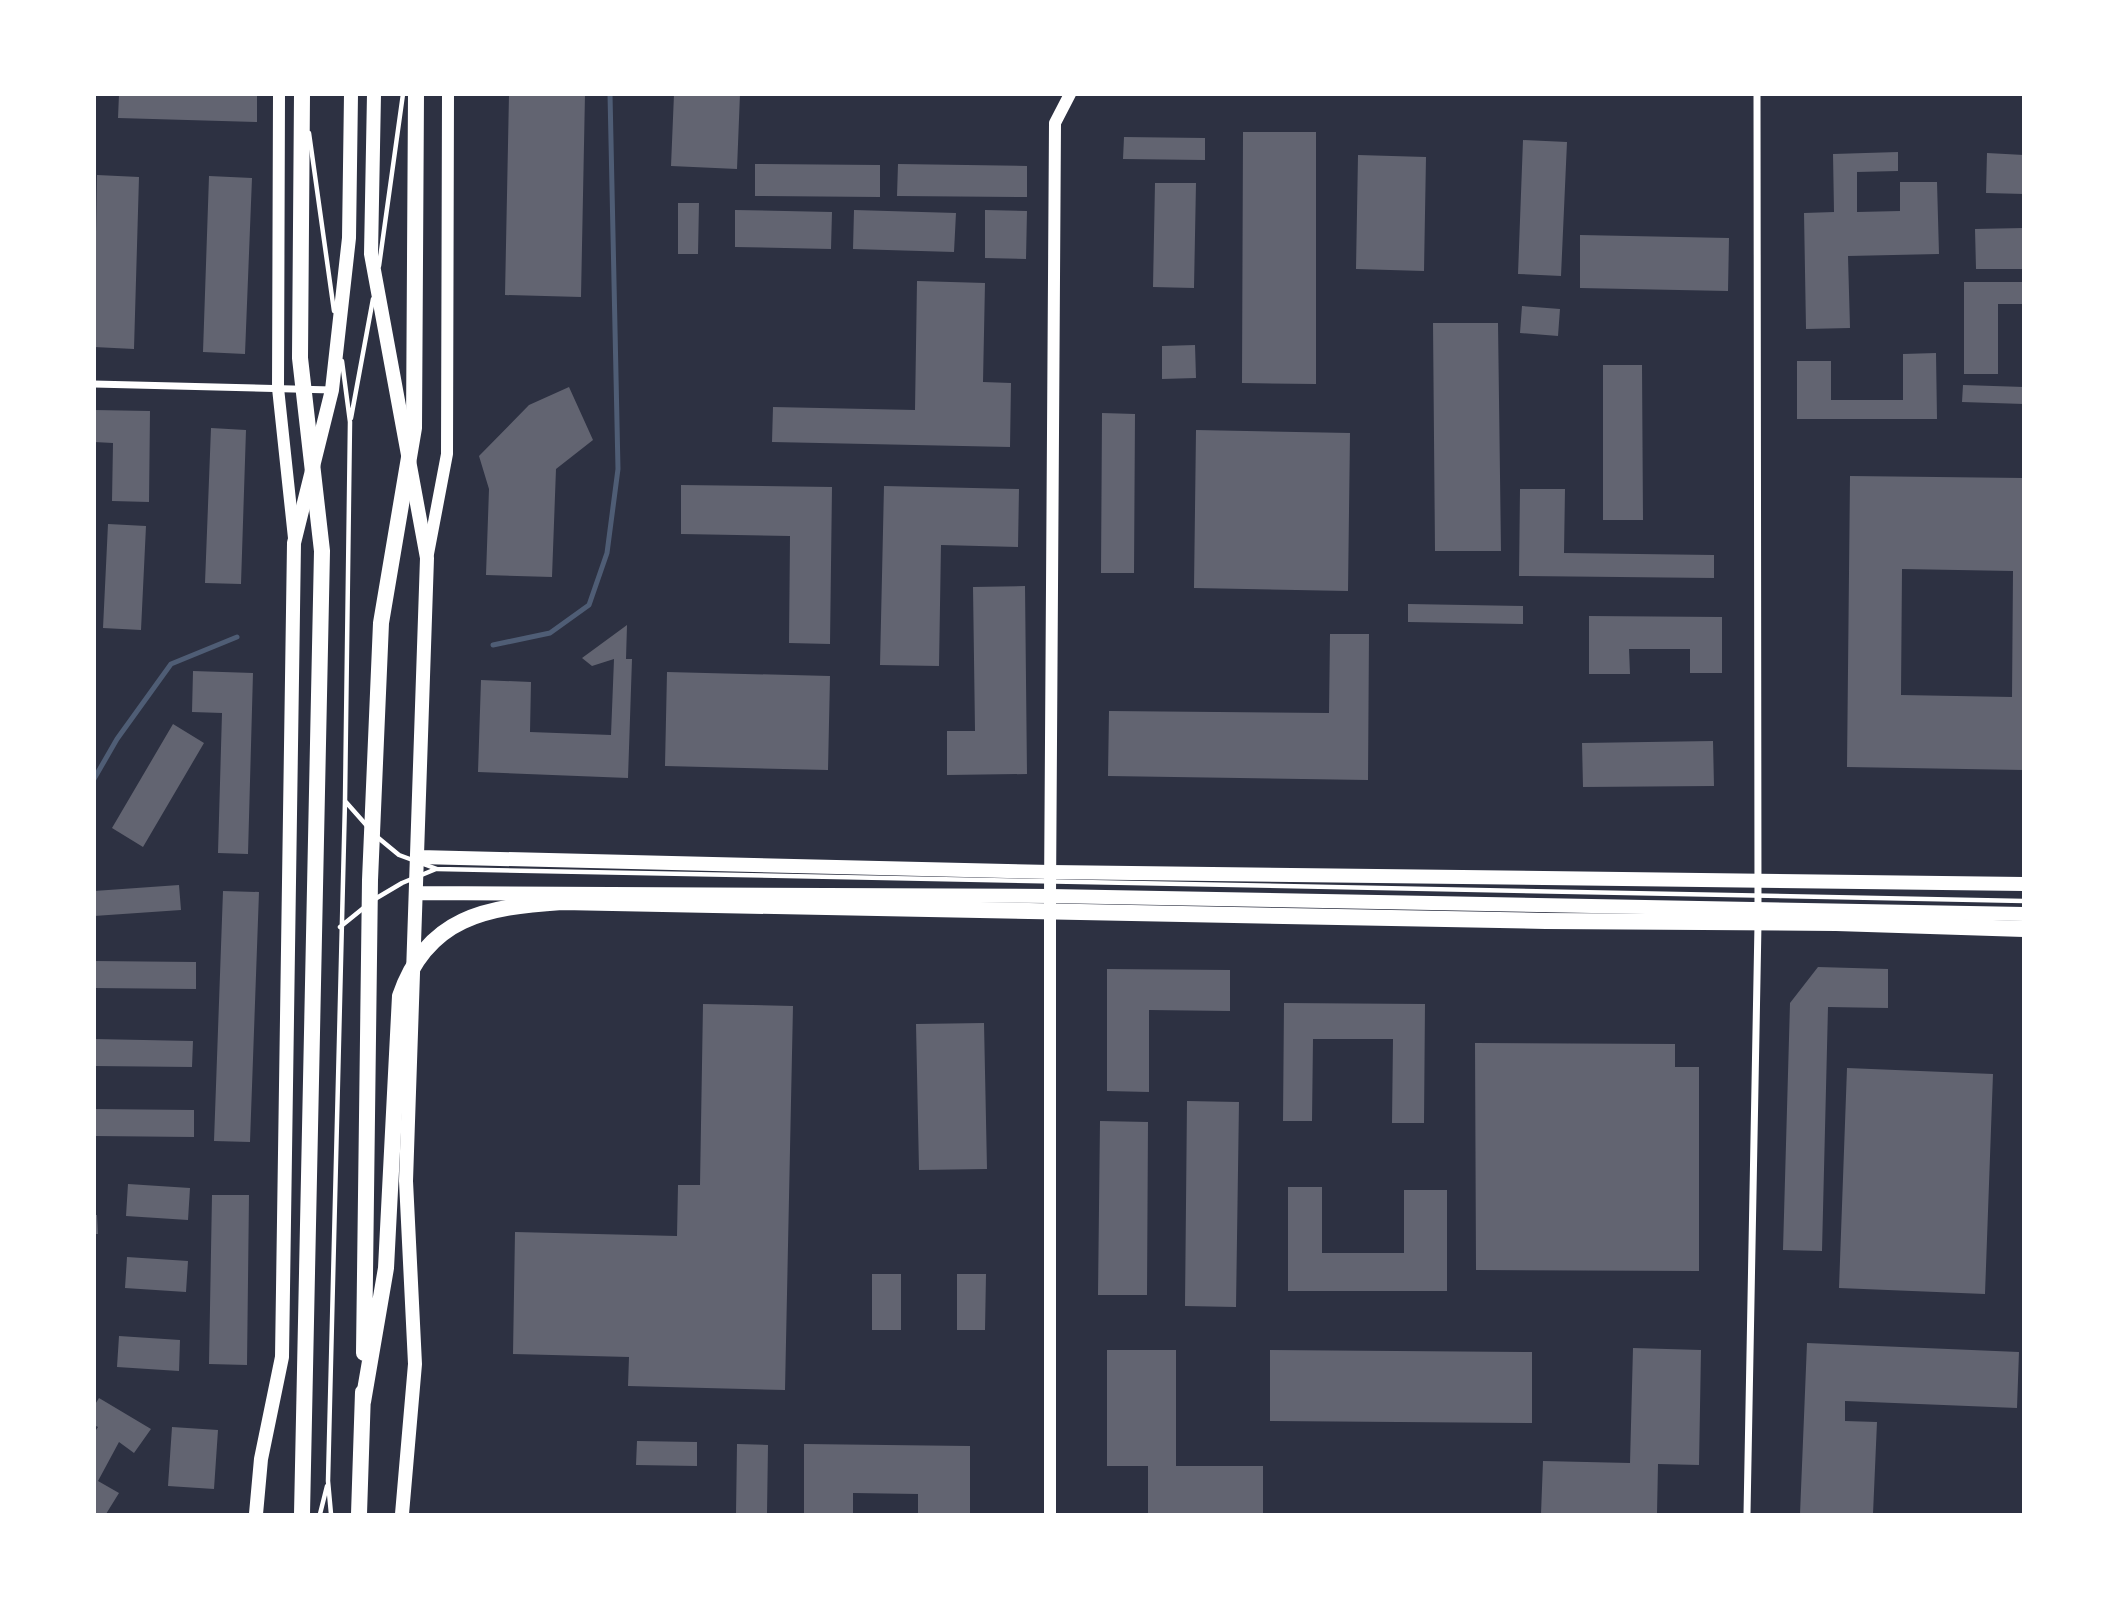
<svg xmlns="http://www.w3.org/2000/svg" width="2118" height="1609" font-family="'Work Sans',sans-serif">
<style>
.lines{fill:none;stroke-linecap:round;stroke-linejoin:round}
.stream{stroke:#4f5d75;stroke-width:5}
.building{fill:#626471;fill-rule:evenodd}
.service{stroke:#fff;stroke-width:4.5}
.minor{stroke:#fff;stroke-width:7}
.tertiary{stroke:#fff;stroke-width:12}
.secondary{stroke:#fff;stroke-width:14}
.trunk{stroke:#fff;stroke-width:16}
</style>
<rect width="100%" height="100%" fill="#2d3142"/>
<g class="lines">
<!-- stream -->
<path class="stream" d="M493 645 550 633 589 605 607 553 618 469 610 94
M94 779 117 739 171 664 237 637"/>
</g>
<!-- building -->
<path class="building" d="M119 94H257V122L118 118Z
M509 94H585L581 297 505 295Z
M674 94H740L737 169 671 166Z
M1243 132H1316V384L1242 383Z
M1124 137 1205 138V160L1123 159Z
M1523 140 1567 142 1561 276 1518 274Z
M1898 152V171L1857 172V212L1900 211V182H1937L1939 254 1848 256 1850 328 1806 329 1804 213 1834 212 1833 154Z
M1987 153 2024 155V194L1986 193Z
M1358 155 1426 157 1424 271 1356 269Z
M755 164 880 165V197L755 196Z
M898 164 1027 166V197L897 196Z
M97 175 139 177 134 349 94 347Z
M209 176 252 178 245 354 203 352Z
M1155 183H1196L1194 288 1153 287Z
M678 203H699L698 254H678Z
M735 210 832 212 831 249 735 247Z
M854 210 956 213 954 252 853 249Z
M985 210 1027 211 1026 259 985 258Z
M2024 228V269H1976L1975 229Z
M1580 235 1729 238 1728 291 1580 288Z
M917 281 985 283 983 382 1011 383 1010 447 772 442 773 407 915 410Z
M1964 282H2024V304H1998V374H1964Z
M1522 306 1560 309 1558 336 1520 333Z
M1433 323H1498L1501 551H1435Z
M1195 345 1196 378 1162 379V346Z
M1936 353 1937 419H1797V361H1831V400H1903V354Z
M1603 365H1642L1643 520H1603Z
M1963 385 2024 387V404L1962 402Z
M569 387 593 440 556 469 552 577 486 575 489 489 479 456 529 405Z
M94 410 150 411 149 502 112 501 113 443 94 442Z
M1102 413 1135 414 1134 573H1101Z
M211 428 246 430 241 584 205 583Z
M1196 430 1350 433 1348 591 1194 588Z
M1850 476 2024 478V770L1847 767ZM1902 569 2013 571 2012 697 1901 695Z
M681 485 832 487 830 644 789 643 790 536 681 534Z
M884 486 1019 489 1018 547 941 545 939 666 880 665Z
M1520 489H1565L1564 553 1714 555V578L1519 576Z
M108 524 146 526 141 630 103 628Z
M1025 586 1027 774 947 775V731H975L973 587Z
M1408 604 1523 606V624L1408 622Z
M1589 616 1722 617V673H1690V649H1629L1630 674H1589Z
M627 625 626 659H632L628 778 478 772 481 680 531 682 530 732 611 735 614 659 592 666 582 658Z
M1330 634H1369L1368 780 1108 776 1109 711 1329 713Z
M193 671 253 673 248 854 218 853 222 713 192 712Z
M667 672 830 676 828 770 665 766Z
M173 724 204 743 143 847 112 828Z
M1713 741 1714 786 1583 787 1582 743Z
M179 885 181 910 94 916V891Z
M223 891 259 892 250 1142 214 1141Z
M94 961 196 962V989L94 988Z
M1818 967 1888 969V1008L1828 1007 1822 1251 1783 1250 1790 1003Z
M1107 969 1230 970V1011L1149 1010V1092L1107 1091Z
M1284 1003 1425 1004 1424 1123H1392L1393 1039H1313L1312 1121H1283Z
M703 1004 793 1006 785 1390 628 1386 629 1357 513 1354 515 1232 677 1236 678 1185H700Z
M984 1023 987 1169 919 1170 916 1024Z
M94 1039 193 1041 192 1067 94 1066Z
M1475 1043 1675 1044V1067H1699V1271L1476 1270Z
M1847 1068 1993 1074 1985 1294 1839 1288Z
M1187 1101 1239 1102 1236 1307 1185 1306Z
M94 1109 194 1110V1137L94 1136Z
M1100 1121 1148 1122 1147 1295H1098Z
M128 1184 190 1188 188 1220 126 1216Z
M1288 1187H1322V1253H1404V1190H1447V1291H1288Z
M212 1195H249L247 1365 209 1364Z
M94 1215H97L98 1234H94Z
M127 1257 188 1261 186 1292 125 1288Z
M872 1274H901V1330H872Z
M957 1274H986L985 1330H957Z
M119 1336 180 1340 179 1371 117 1367Z
M1807 1343 2019 1352 2017 1408 1845 1401V1421L1877 1422 1873 1514H1800Z
M1633 1348 1701 1350 1699 1465 1658 1464 1657 1514H1541L1543 1461 1630 1463Z
M1107 1350H1176V1466H1263V1514H1148V1466H1107Z
M1270 1350 1532 1352V1423L1270 1421Z
M99 1398 151 1429 134 1453 119 1442 98 1481 119 1493 106 1514H94V1433L98 1427 94 1425V1406Z
M172 1427 218 1430 214 1489 168 1486Z
M637 1441 697 1442V1466L636 1465Z
M737 1444 768 1445 767 1514H736Z
M804 1444 970 1446V1514H918V1494L853 1493V1514H804Z"/>
<g class="lines">
<!-- service -->
<path class="service" d="M309 133 334 311
M379 266 403 94
M351 418 373 299
M345 801 368 827
M376 836 399 855 437 869 2024 901
M375 899 402 883 436 869
M340 927 366 906
M320 1514 327 1486
M331 1514 328 1481 345 801 350 422 342 361"/>
<!-- minor -->
<path class="minor" d="M1757 94 1758 908
M94 384 332 390
M1747 1514 1758 924"/>
<!-- tertiary -->
<path class="tertiary" d="M279 94 278 388 294 538
M428 554 447 454 448 94
M1050 1514V896L1055 123 1070 94"/>
<!-- secondary -->
<path class="secondary" d="M374 94 371 254 427 558 406 1181 415 1364 402 1514
M419 857 1051 872 2024 884
M418 893 1050 896 2024 914
M256 1514 261 1459 282 1357 294 543 332 390 349 238 351 94"/>
<!-- trunk -->
<path class="trunk" d="M364 1353 370 880 381 623 414 428 416 94
M363 1402 386 1268 400 996C427 917 486 907 562 902L1546 921 1836 923 2024 929
M302 1514 322 551 300 358 302 94
M359 1514 363 1392"/>
</g>
<!-- border -->
<rect width="2118" height="1609" fill="none" stroke="#ffffff" stroke-width="192"/>
</svg>
